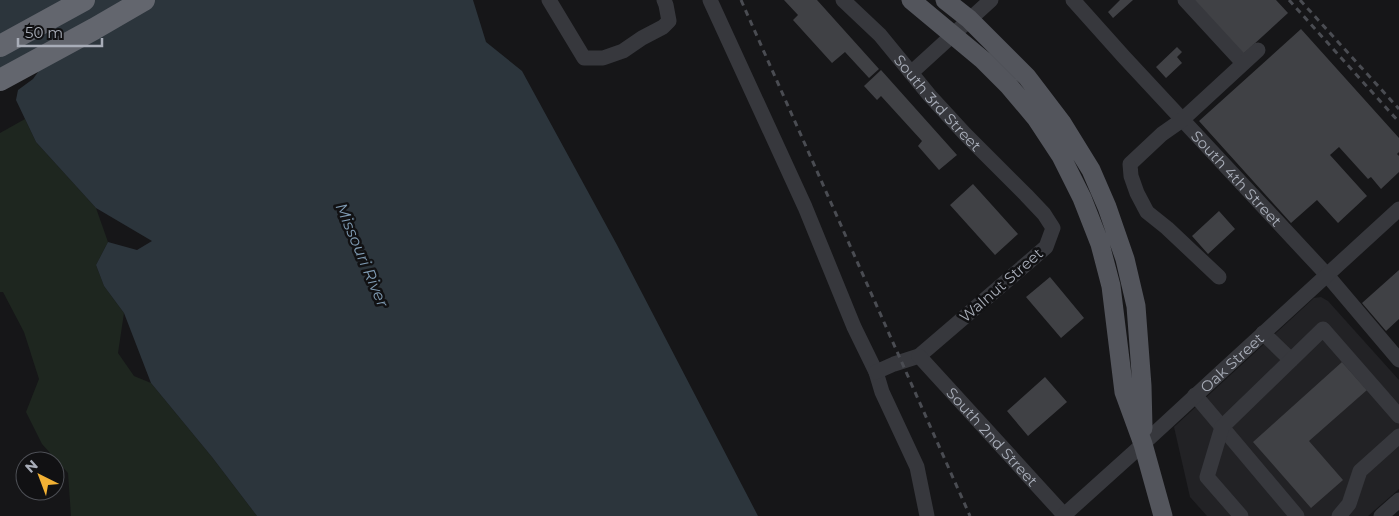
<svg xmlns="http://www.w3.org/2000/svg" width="1399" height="516" font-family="Montserrat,sans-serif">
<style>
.built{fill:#222225}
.green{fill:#1e261f}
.water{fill:#2c353c}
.building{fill:#404145}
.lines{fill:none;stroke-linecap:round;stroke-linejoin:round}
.minor{stroke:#37383d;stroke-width:15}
.major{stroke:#53555c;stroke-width:19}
.highway{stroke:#63666e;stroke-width:22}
.rail{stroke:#4a4c52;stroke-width:3;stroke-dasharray:6 5;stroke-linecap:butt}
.labels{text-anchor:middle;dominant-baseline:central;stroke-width:5;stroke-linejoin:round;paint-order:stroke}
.street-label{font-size:15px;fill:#a8adb8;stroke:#111113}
.water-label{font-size:16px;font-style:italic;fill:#7f9bb3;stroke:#111113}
</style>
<rect width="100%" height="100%" fill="#161618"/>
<!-- built -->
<path class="built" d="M1321 297 1328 301 1399 380V489L1368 516H1207L1190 497 1174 427 1314 298Z"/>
<!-- green -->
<path class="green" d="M25 119 36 142 96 208 108 242 96 265 104 286 124 313 118 353 134 376 151 383 212 457 257 516H71L68 473 42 444 26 412 39 379 24 332 3 292H0V133Z"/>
<!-- water -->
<path class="water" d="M0 0H473L486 42 522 71 617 245 758 516H257L212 457 151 383 124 313 104 286 96 265 108 242 137 250 152 241 96 208 36 142 16 100 18 90 33 79 38 72 34 67 0 69Z"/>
<!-- building -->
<path class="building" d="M784 0H817L879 69 869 78 845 52 832 63 793 20 798 15Z
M1120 0H1133L1113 18 1108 12Z
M1190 0H1276L1288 13 1241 56Z
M1301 29 1399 138V152L1397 154 1399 156V172L1381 189 1371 177 1368 179 1339 147 1330 155 1367 196 1338 223 1317 200 1291 223 1199 121Z
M1177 47 1182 52 1177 57 1182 63 1166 78 1156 67Z
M881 70 957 155 939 170 918 146 922 141 881 96 877 100 864 86Z
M973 184 1018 234 995 255 950 205Z
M1219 211 1235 229 1208 254 1192 236Z
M1399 270V319L1386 331 1362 303Z
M1050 277 1084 318 1061 338 1026 297Z
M1342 362 1367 390 1309 441 1343 480 1311 508 1253 442Z
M1045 377 1067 402 1028 436 1007 411Z"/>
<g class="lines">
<!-- minor -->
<g class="minor">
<path d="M549 0 584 58H603L623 51 642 38 663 27 669 21 666 5 664 0"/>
<path d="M710 0 805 207 854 327 876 372 882 392 917 467 927 516"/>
<path id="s1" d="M843 0 880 35 930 96 965 134 1026 195 1044 214 1053 228 1046 247 919 356 894 364 876 372"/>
<path id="s2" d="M1073 0 1124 57 1327 275 1399 360"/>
<path d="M1185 0 1243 63"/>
<path d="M911 73 991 0"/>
<path d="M1219 277 1167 228 1147 212 1137 193 1131 176 1130 164 1162 134 1182 120 1258 50"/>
<path d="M1263 333 1291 360"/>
<path id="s3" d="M919 356 1065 516"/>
<path d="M1195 395 1297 516"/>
<path id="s4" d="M1063 516 1143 444 1220 373 1399 209"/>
<path d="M1241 516 1207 477 1222 427 1323 329 1399 416"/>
<path d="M1339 516 1349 504 1360 471 1399 436"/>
<path d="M1381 516 1399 500"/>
</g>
<!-- major -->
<path class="major" d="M911 0 983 60 1009 86 1036 118 1061 156 1082 198 1100 244 1111 286 1124 392 1143 444 1163 516
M945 0 969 19 1027 77 1062 123 1091 170 1107 207 1125 259 1136 306 1142 386 1143 428"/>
<!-- highway -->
<path class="highway" d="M0 46 84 0
M0 80 94 29 144 0"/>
<!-- rail -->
<path class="rail" d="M741 0 970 516
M1289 0 1399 122
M1300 0 1399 109"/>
</g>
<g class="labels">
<!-- street labels -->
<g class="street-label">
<text stroke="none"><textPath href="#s1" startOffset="140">South 3rd Street</textPath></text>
<text stroke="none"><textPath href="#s2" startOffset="242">South 4th Street</textPath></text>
<text transform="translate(1001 285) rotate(-41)">Walnut Street</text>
<text stroke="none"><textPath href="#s4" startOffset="228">Oak Street</textPath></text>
<text stroke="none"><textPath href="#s3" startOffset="109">South 2nd Street</textPath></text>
</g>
<!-- water labels -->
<g class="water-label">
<text transform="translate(362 255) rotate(67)">Missouri River</text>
</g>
</g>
<!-- north arrow -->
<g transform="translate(40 476) rotate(318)"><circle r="24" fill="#111113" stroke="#4d4f55"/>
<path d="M0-4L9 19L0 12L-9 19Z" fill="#f2b134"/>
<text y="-8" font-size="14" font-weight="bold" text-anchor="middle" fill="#a8adb8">N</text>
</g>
<!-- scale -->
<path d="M18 38v8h84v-8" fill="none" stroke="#a8adb8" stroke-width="2.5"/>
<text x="25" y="38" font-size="15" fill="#a8adb8" stroke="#111113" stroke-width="4" paint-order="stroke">50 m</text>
</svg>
